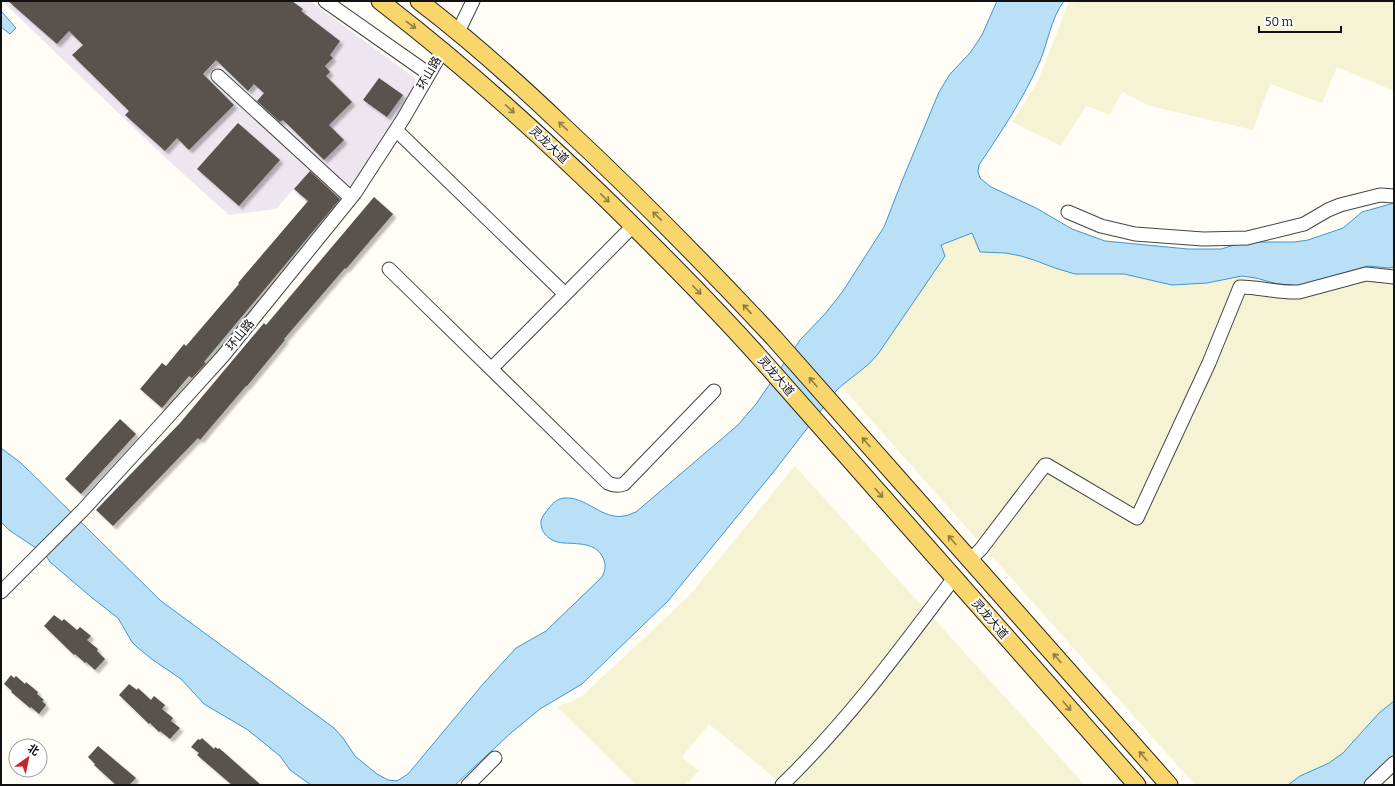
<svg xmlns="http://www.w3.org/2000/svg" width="1395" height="786" font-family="Bitter,'Noto Sans SC',serif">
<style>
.industrial{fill:#eee6ef}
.farmland{fill:#f6f3d4}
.water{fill:#b9e0f7;stroke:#3f96cf}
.building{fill:#5a524d;filter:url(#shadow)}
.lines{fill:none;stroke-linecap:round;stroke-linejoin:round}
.minor-casing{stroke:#444;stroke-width:15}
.major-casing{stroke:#222;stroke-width:19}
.minor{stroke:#fff;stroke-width:13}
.major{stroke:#f9d66b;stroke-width:17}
.oneway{stroke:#917d42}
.labels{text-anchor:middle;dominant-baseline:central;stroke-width:4;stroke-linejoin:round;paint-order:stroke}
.street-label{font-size:12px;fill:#111;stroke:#fff}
</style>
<defs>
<filter id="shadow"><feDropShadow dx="3.5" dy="3.5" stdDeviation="1" flood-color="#0004"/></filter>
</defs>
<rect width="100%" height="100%" fill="#fffdf5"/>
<!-- industrial -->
<path class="industrial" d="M2 1H310L416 79 403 112 355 185 326 220 293 190 276 209 229 215 159 152Z"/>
<!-- farmland -->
<path class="farmland" d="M1075 1H1394V91L1337 67 1322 103 1270 84 1253 130 1150 106 1122 92 1110 115 1086 106 1061 146 1012 122 1038 81 1069 2 1074 3Z
M972 233 980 252 1006 253 1021 256 1075 274H1124L1172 285 1207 283 1242 276 1256 278 1284 285H1305L1312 281 1368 266 1389 268 1394 267V701L1379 713 1343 753 1329 763 1300 776 1288 785H1195L841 386 846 381 941 245Z
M795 466 1085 785H783L709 724 682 757 699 771 685 785H636L557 707 581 697 689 596Z"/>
<!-- water -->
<path class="water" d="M997 1H1064C1051 18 1048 42 1040 61 1024 98 1001 132 979 165L978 172 980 178 991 187 1036 208 1072 229 1105 241 1188 249H1221L1241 243 1259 242H1294L1308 240 1343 228 1362 212 1394 203V267L1389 268 1368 266 1298 286 1277 284 1256 278 1242 276 1207 283 1172 285 1124 274H1075L1055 268 1034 260 1021 256 1006 253 980 252 972 233 941 245 945 256 878 354C866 369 849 378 836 391L775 470 668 601 582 684 540 709 512 732 455 785H311L290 770 280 756 248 730 204 704 181 679 153 660 138 648 132 642 118 618 91 597 50 562 45 554 9 530 1 522V448L21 463 161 601 334 728 343 738 355 756 377 774 388 780 397 781 408 774 483 684 516 648 546 631 602 577C605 571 606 566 604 560 598 543 580 544 565 543 553 543 540 535 541 521 542 516 546 512 549 508 553 503 557 499 564 498 586 496 602 520 624 516 628 516 632 513 636 512L738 425 756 404 800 340 825 314 843 291 884 227 902 181 939 92 950 74 970 53 982 35Z
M1 11 16 28 10 34 1 27Z
M1394 701V759L1366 785H1288L1300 776 1329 763 1343 753 1379 713Z"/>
<!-- building -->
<path class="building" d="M8 1H292L303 9 301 11 340 41 330 55 333 58 325 66 330 72 326 76 352 102 329 125 344 140 324 160 283 120 280 122 257 101 264 93 254 84 248 91 216 60 203 74 234 105 189 150 177 138 165 151 125 115 129 111 72 55 83 45 69 31 57 44Z
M379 78 403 95 387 117 363 100Z
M238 123 280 160 239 206 197 169Z
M310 171 340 199 204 362 206 363 192 378 189 376 162 408 140 389 162 363 166 366 184 344 186 346 239 284 238 283 308 201 294 189Z
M374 197 393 214 346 269 345 268 284 339 285 340 247 386H246L200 440 198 438 113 526 96 510 180 423 264 323 266 325Z
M120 419 136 434 81 494 65 479Z
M54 615 62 621 64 619 77 630 80 627 91 636 87 640 98 649 97 651 105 659 95 670 86 662 85 663 75 654 74 655 44 626Z
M11 675 14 678 16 676 25 684 26 682 38 692 37 694 44 700 42 701 46 705 39 714 31 707 30 708 11 692 12 691 4 684Z
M129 684 137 690 138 688 151 700 154 696 165 705 162 709 173 718 171 721 180 728 170 739 160 731 159 732 150 723 149 724 119 695Z
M202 738 214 749 215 747 218 749 219 748 261 785H232L197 755 199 753 191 747 198 739 200 740Z
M98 746 136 778 129 785H116L94 765 95 764 88 757Z"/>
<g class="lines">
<!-- minor casing -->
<g class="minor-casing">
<path id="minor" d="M325 1 429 74
M458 32 473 1
M218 76 351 198
M396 130 565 294
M1068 212 1101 226 1135 234 1203 239 1247 238 1304 224 1328 210 1340 205 1380 195 1394 196
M389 269 608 483C614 486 618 486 624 484L714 391
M491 369 633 226
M970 560 981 549 1045 465H1047L1137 518 1209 363 1240 287C1260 287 1279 293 1299 292L1366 274 1394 277
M1 592 83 510 156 430 223 356 355 193 403 119 443 50
M468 785 495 758
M782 785C847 722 900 650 954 578
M1371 785 1394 763"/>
</g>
<!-- major casing -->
<g class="major-casing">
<path id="major" d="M380 1C461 63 535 130 607 200 660 252 712 304 761 359L1137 785
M419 1C470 40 517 82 563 126 636 194 706 265 774 338L1169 785"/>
</g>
<!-- minor -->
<use href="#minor" class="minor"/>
<!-- major -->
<use href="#major" class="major"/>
</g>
<!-- one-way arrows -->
<defs><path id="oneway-shaft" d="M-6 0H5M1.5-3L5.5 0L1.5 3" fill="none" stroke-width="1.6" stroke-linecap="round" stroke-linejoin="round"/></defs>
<g class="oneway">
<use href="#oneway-shaft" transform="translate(411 25) rotate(37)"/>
<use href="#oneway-shaft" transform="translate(510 109) rotate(43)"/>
<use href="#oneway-shaft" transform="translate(563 126) rotate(-137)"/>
<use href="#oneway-shaft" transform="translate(605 198) rotate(44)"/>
<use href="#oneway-shaft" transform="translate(657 216) rotate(-136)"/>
<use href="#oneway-shaft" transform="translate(697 290) rotate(46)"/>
<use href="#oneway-shaft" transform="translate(747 309) rotate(-133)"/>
<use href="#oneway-shaft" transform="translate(813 382) rotate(-131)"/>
<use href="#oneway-shaft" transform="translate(866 442) rotate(-131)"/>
<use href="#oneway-shaft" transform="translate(879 493) rotate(49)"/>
<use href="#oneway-shaft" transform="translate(952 540) rotate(-131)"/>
<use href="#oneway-shaft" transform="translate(1057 658) rotate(-131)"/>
<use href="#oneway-shaft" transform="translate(1067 706) rotate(49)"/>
<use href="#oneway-shaft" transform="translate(1143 756) rotate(-131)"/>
</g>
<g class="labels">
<!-- street labels -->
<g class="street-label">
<text transform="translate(429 73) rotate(-60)">环山路</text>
<text transform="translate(549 145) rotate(43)">灵龙大道</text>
<text transform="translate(240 335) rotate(-51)">环山路</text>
<text transform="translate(776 376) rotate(49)">灵龙大道</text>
<text transform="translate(990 619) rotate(49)">灵龙大道</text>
</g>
</g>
<!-- border -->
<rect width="1395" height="786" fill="none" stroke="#111111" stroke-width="4"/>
<!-- north arrow -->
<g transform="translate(28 758) rotate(33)"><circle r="19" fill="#ffffff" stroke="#a0a0a0"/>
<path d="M0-3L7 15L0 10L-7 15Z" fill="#c4262e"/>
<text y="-6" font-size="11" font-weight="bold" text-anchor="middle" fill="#111111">北</text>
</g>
<!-- scale -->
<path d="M1259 26v6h82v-6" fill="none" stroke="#111111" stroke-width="2"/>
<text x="1265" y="26" font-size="12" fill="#111111" stroke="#ffffff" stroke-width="3" paint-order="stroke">50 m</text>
</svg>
